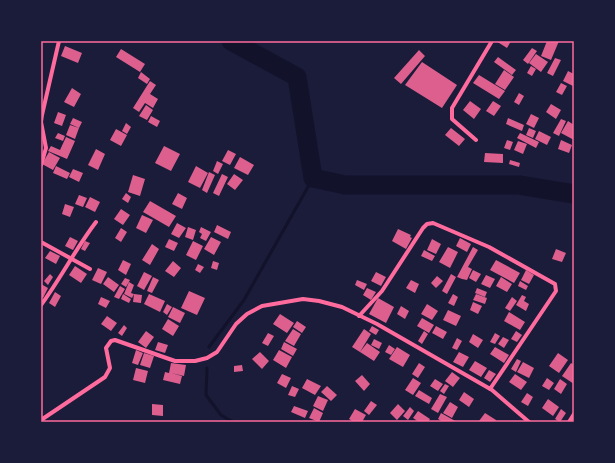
<svg xmlns="http://www.w3.org/2000/svg" width="615" height="463" font-family="'DM Sans',sans-serif">
<style>
.lines{fill:none;stroke-linecap:round;stroke-linejoin:round}
.stream{stroke:#12122b;stroke-width:3}
.river{stroke:#12122b;stroke-width:19}
.building{fill:#dd5f8e}
.minor{stroke:#ff6b9d;stroke-width:4}
.neatline{fill:none;stroke:#ff6b9d;stroke-width:1.5}
</style>
<rect width="100%" height="100%" fill="#1b1b3a"/>
<g class="lines">
<!-- stream -->
<path class="stream" d="M209 347 244 300 313 178
M207 368 206 395 221 415 233 422"/>
<!-- river -->
<path class="river" d="M231 41 297 77 313 178 345 185H519L574 194"/>
</g>
<!-- building -->
<path class="building" d="M496 41H511L507 48Z
M547 41H559L551 60 541 56Z
M65 46 82 53 78 63 61 56Z
M532 48 537 51 528 64 523 60Z
M121 49 145 64 140 72 116 57Z
M419 50 425 56 401 84 394 78Z
M536 54 548 62 541 72 529 63Z
M498 57 516 70 512 75 494 62Z
M555 58 561 60 553 76 547 73Z
M422 62 457 85 442 108 405 85Z
M531 66 536 69 532 76 527 73Z
M504 70 514 77 505 90 495 84Z
M568 71 574 74 573 86 563 81Z
M141 72 150 79 147 84 138 78Z
M479 75 505 91 499 99 473 83Z
M150 81 156 85 150 94 158 99 153 108 145 103 139 112 133 108Z
M561 83 567 86 562 95 556 92Z
M72 88 81 94 74 107 64 102Z
M519 93 524 96 519 105 514 102Z
M470 101 481 109 474 119 463 110Z
M493 101 501 106 494 116 486 111Z
M551 104 561 110 556 119 546 112Z
M146 105 153 110 147 120 139 116Z
M58 112 66 115 62 126 54 123Z
M531 114 539 118 534 128 526 124Z
M151 116 160 121 157 127 148 122Z
M73 118 82 122 79 128 70 124Z
M508 118 524 125 522 131 506 124Z
M561 119 566 121 559 136 553 133Z
M568 121 574 125V140L561 133Z
M126 123 131 127 127 134 122 131Z
M70 125 79 128 75 139 66 135Z
M451 128 465 139 459 146 445 135Z
M529 128 536 131 533 138 526 135Z
M116 129 127 135 121 146 110 140Z
M539 131 551 137 547 145 535 139Z
M58 133 65 136 63 141 55 138Z
M520 133 539 142 536 148 517 138Z
M66 137 75 141 67 159 48 151 51 146 60 150Z
M507 140 513 142 510 150 504 148Z
M561 140 572 145 569 153 558 149Z
M518 141 527 144 523 154 514 150Z
M164 146 180 154 171 171 155 163Z
M96 149 105 154 98 170 88 165Z
M228 150 236 154 230 165 222 161Z
M49 152 60 158 53 170 42 164Z
M485 153 503 154V163L484 162Z
M240 157 254 165 248 175 234 168Z
M510 160 520 163 519 167 509 164Z
M217 161 223 164 218 174 213 171Z
M56 166 70 173 67 179 53 173Z
M196 166 208 173 200 188 188 182Z
M73 169 83 173 79 182 69 177Z
M209 172 215 175 207 193 202 190Z
M222 174 228 177 219 196 213 193Z
M234 174 243 180 235 190 227 184Z
M133 175 145 179 140 196 128 192Z
M126 193 131 197 128 203 122 199Z
M178 193 187 198 182 209 172 204Z
M79 195 87 198 83 207 75 204Z
M90 197 100 202 95 212 85 207Z
M150 201 176 216 169 227 143 212Z
M65 204 74 207 70 217 62 214Z
M121 209 130 215 123 225 114 219Z
M142 215 153 220 146 233 136 228Z
M177 223 186 228 179 238 171 234Z
M217 225 231 232 228 239 214 232Z
M188 227 196 230 193 240 185 237Z
M201 227 211 232 206 241 200 238 202 234 199 232Z
M121 228 127 232 121 242 115 238Z
M398 229 411 235 410 237 412 238 406 249 392 241Z
M70 237 78 241 73 250 65 246Z
M211 237 221 242 214 255 204 249Z
M460 238 471 244 467 252 456 246Z
M169 239 178 243 174 251 165 247Z
M432 239 441 244 436 254 427 250Z
M85 241 90 243 85 251 81 249Z
M193 241 203 246 196 260 186 255Z
M152 244 159 249 150 265 142 260Z
M448 247 458 252 450 268 439 262Z
M473 247 478 250 468 267 472 269 467 280 462 279 457 277Z
M556 249 566 253 562 262 552 259Z
M424 250 435 256 432 261 421 256Z
M50 251 60 256 56 264 45 258Z
M123 260 131 264 126 275 118 270Z
M496 260 520 273 514 283 490 270Z
M173 261 181 268 174 277 165 271Z
M213 261 219 263 217 270 211 268Z
M198 264 204 267 200 273 195 270Z
M75 266 87 274 81 283 69 275Z
M98 268 107 272 101 284 92 280Z
M473 270 481 274 476 282 469 278Z
M526 270 534 275 529 284 521 280Z
M144 272 152 276 144 290 137 286Z
M376 272 386 277 381 286 371 281Z
M50 274 53 277 48 285 44 281Z
M451 274 456 277 447 294 442 291Z
M486 275 495 279 490 288 481 284Z
M437 276 443 281 436 288 431 283Z
M108 277 119 285 114 292 103 284Z
M153 277 159 280 152 293 147 291Z
M501 277 512 284 507 292 496 286Z
M125 278 130 280 126 287 121 284Z
M357 280 367 284 364 290 355 285Z
M411 280 419 284 415 293 406 288Z
M520 281 528 286 526 290 518 286Z
M129 282 134 285 131 293 134 294 132 298 124 294Z
M41 284 48 288 43 298 41 297Z
M120 286 125 289 119 299 114 297Z
M367 288 376 292 371 300 363 295Z
M477 288 487 292 485 297 475 293Z
M189 291 205 298 197 315 181 308Z
M55 292 61 296 55 307 49 303Z
M123 294 131 299 129 303 121 299Z
M134 294 142 295 141 303 133 302Z
M149 294 165 301 160 312 144 304Z
M453 294 458 297 454 306 448 303Z
M476 294 487 298 485 304 473 300Z
M522 295 526 297 524 301 529 304 526 311 516 305Z
M101 297 110 301 106 308 98 304Z
M512 297 517 301 510 311 505 308Z
M378 298 394 307 386 323 369 314Z
M473 302 482 306 478 314 470 310Z
M167 304 172 307 167 315 163 312Z
M427 304 438 311 432 320 421 314Z
M401 306 409 311 405 319 397 314Z
M173 307 185 313 180 323 168 317Z
M448 310 461 316 456 326 443 320Z
M509 312 525 322 520 330 504 321Z
M280 314 294 323 287 333 273 324Z
M107 316 117 323 111 331 101 324Z
M422 318 434 325 429 333 417 326Z
M168 319 179 326 173 336 162 329Z
M297 321 306 327 302 333 293 327Z
M124 325 127 328 122 336 118 333Z
M372 326 379 330 376 335 369 331Z
M436 326 447 332 443 339 432 333Z
M293 329 301 334 294 346 285 341Z
M364 329 371 334 360 352 352 347Z
M146 331 154 337 146 348 138 342Z
M424 331 428 334 422 344 418 341Z
M516 331 522 335 517 342 511 339Z
M268 333 274 336 268 346 262 343Z
M495 333 500 336 495 344 490 342Z
M473 334 483 340 478 348 469 342Z
M503 337 509 340 504 348 498 344Z
M457 338 462 341 457 350 452 348Z
M374 339 382 343 379 349 371 345Z
M158 342 168 345 165 353 155 350Z
M284 342 297 349 293 356 281 349Z
M367 343 380 352 374 361 360 352Z
M389 345 395 349 391 355 385 352Z
M397 347 410 355 403 367 389 359Z
M495 347 509 355 504 363 490 354Z
M136 350 143 353 138 365 132 363Z
M279 350 292 357 286 368 273 360Z
M260 352 269 361 262 369 252 359Z
M459 352 469 357 463 367 453 362Z
M144 353 154 356 150 368 140 365Z
M558 353 568 360 559 373 549 366Z
M517 359 521 361 516 372 511 369Z
M475 361 487 368 481 377 469 370Z
M523 362 534 368 529 378 517 372Z
M171 363 186 365 184 376 171 373 182 376 180 384 163 380 165 372 169 373Z
M419 363 425 367 418 378 412 374Z
M571 363 574 365V384L562 376Z
M242 365 243 371 234 372V366Z
M136 368 148 371 145 383 133 380Z
M489 370 496 374 490 382 484 378Z
M452 372 460 378 453 387 445 381Z
M282 374 291 378 286 388 277 383Z
M515 374 527 382 521 390 509 382Z
M362 375 370 384 364 391 355 381Z
M413 378 421 383 413 395 405 390Z
M547 378 554 383 549 390 542 386Z
M307 379 321 386 315 395 302 388Z
M435 379 443 384 438 391 430 386Z
M560 379 567 384 561 394 554 389Z
M445 384 449 386 444 394 440 391Z
M292 386 299 389 295 397 288 395Z
M327 386 337 395 331 401 321 392Z
M419 390 432 398 429 404 415 396Z
M464 392 474 399 469 407 459 400Z
M527 393 533 397 528 406 521 402Z
M440 394 447 397 438 413 431 409Z
M318 396 328 400 323 411 313 406Z
M548 399 559 407 553 416 542 408Z
M371 401 377 405 369 415 364 411Z
M450 402 458 407 452 418 443 413Z
M152 404 163 405V416L152 415Z
M398 404 405 411 397 420 390 413Z
M294 406 308 411 305 418 291 412Z
M410 407 414 411 408 420 403 416Z
M314 408 323 413 319 422 309 418Z
M355 409 366 415 362 422H354L349 419Z
M561 409 566 413 560 422 555 419Z
M418 411 430 419 428 422H419L413 418Z
M441 413 457 422H443L438 419Z
M485 413 496 420 495 422 479 421Z"/>
<g class="lines">
<!-- minor -->
<path class="minor" d="M476 140 452 119V108L492 41
M41 165 46 148 41 122 42 115 59 41
M41 242 90 269
M41 305C61 278 76 248 96 222
M359 316 382 291 423 228 427 224 433 223 489 247 555 284 556 291 490 389
M41 420 105 377 110 368 106 348 111 341 115 340 175 361H195L207 358 217 352 236 324 247 314 262 306 303 299 319 301 342 307 377 324 492 390 529 422
M569 422 574 414"/>
</g>
<!-- border -->
<rect width="615" height="463" fill="none" stroke="#1b1b3a" stroke-width="84"/>
<rect x="42" y="42" width="531" height="379" class="neatline"/>
</svg>
